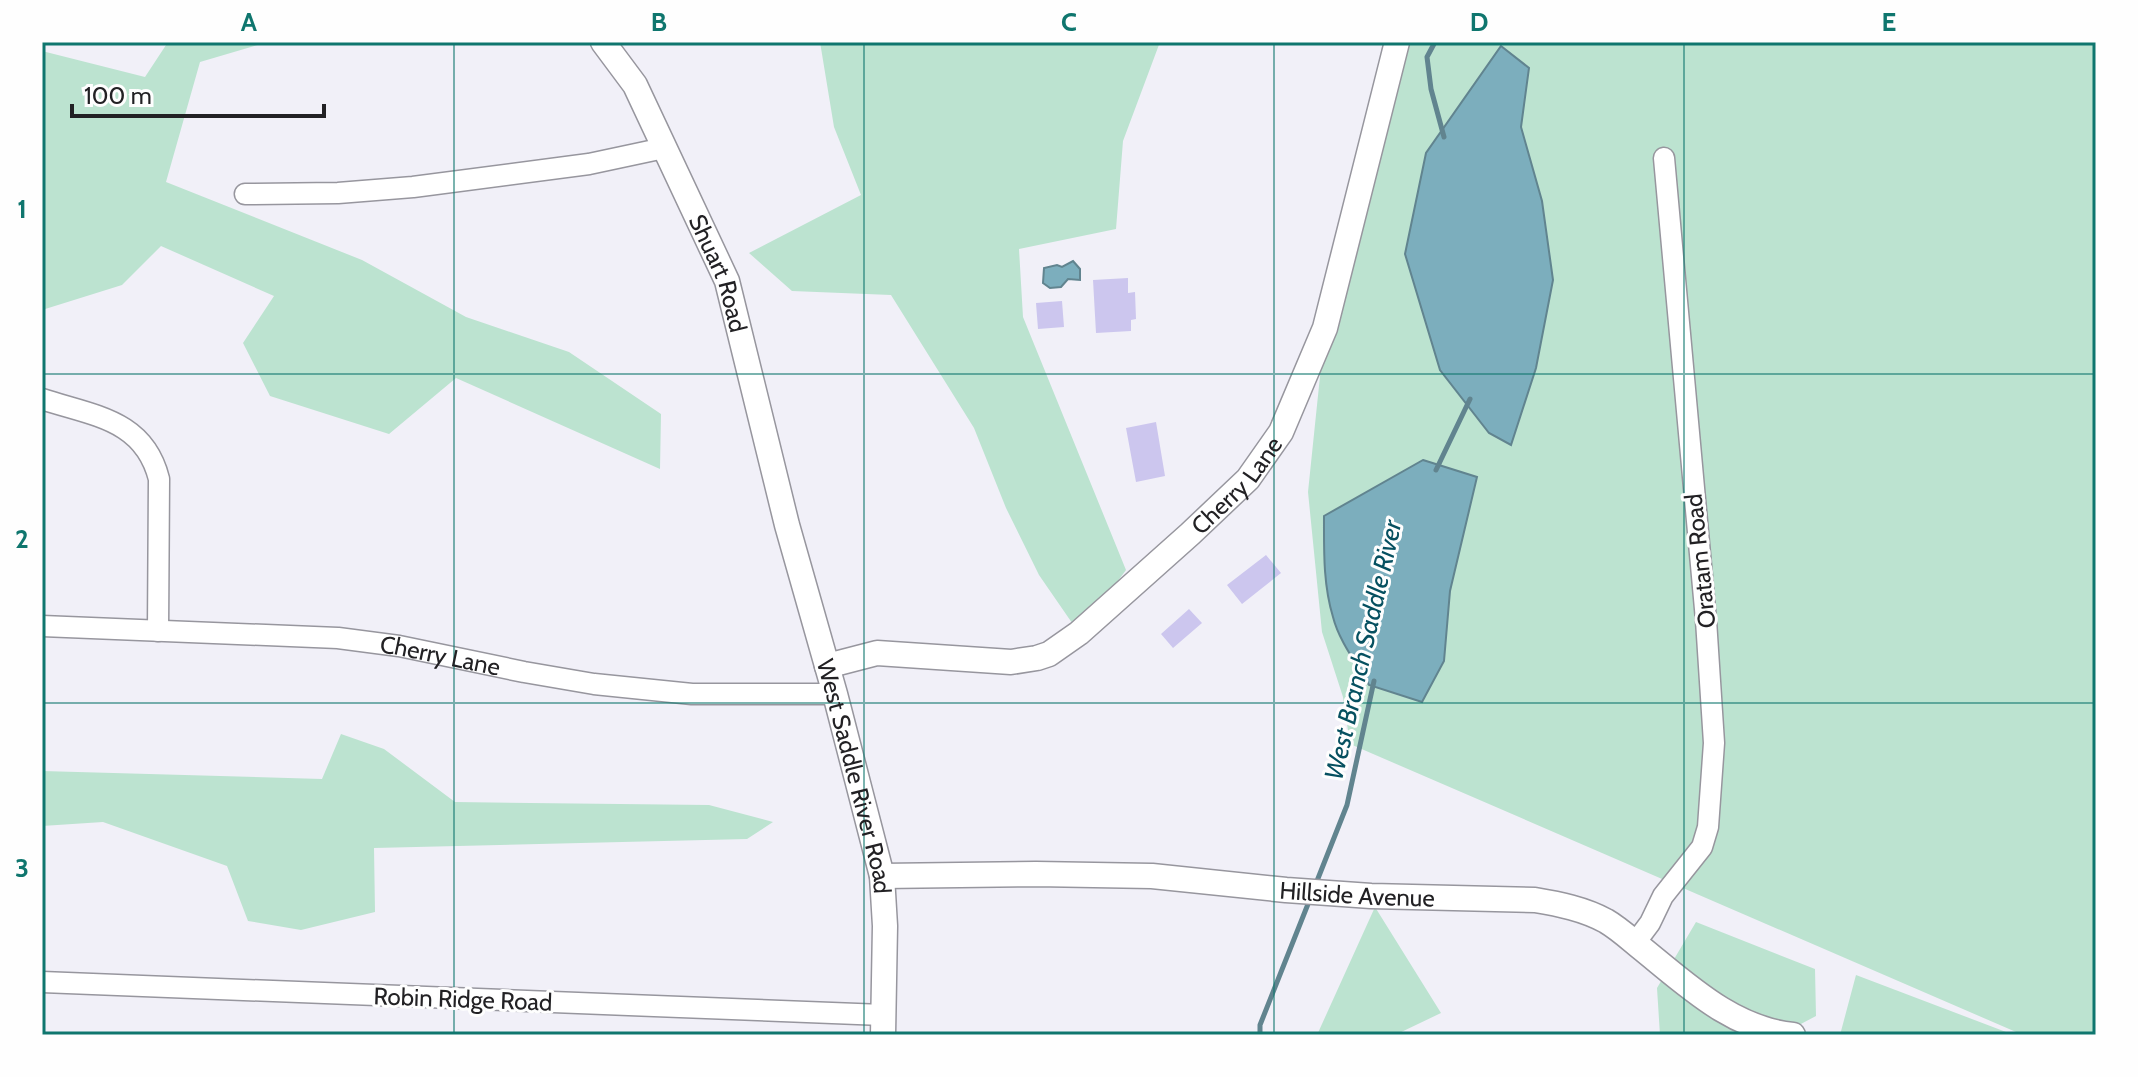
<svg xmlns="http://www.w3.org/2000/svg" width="2138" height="1077" font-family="Cabin,sans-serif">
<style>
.green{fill:#bce3d0}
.water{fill:#7caebd;stroke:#61848f;stroke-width:2}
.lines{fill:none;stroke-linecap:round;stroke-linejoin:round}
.stream{stroke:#61848f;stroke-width:5}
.building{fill:#ccc6ee}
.minor-casing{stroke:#97969e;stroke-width:23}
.tertiary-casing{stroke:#97969e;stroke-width:27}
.minor{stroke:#fff;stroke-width:20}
.tertiary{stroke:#fff;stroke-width:24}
.grid{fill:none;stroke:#0f766e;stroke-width:2;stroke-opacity:0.55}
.labels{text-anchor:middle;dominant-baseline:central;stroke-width:6;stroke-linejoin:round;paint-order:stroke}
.street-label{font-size:24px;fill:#222124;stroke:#fefefe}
.water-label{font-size:26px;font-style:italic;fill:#065060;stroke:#fefefe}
.neatline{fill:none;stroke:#0f766e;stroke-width:3}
.grid-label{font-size:26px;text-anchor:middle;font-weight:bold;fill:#0f766e}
</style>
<rect width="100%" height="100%" fill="#f1f0f8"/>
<!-- green -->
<path class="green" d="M168 42H268L200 62 166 182 362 260 466 317 569 352 661 414 660 469 456 378 389 434 270 396 243 343 274 296 161 246 122 285 42 310V51L145 77Z
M820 42H1160L1123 141 1116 229 1019 249 1023 317 1126 570 1079 633 1039 575 1006 508 974 428 891 295 792 291 749 253 861 195 834 127Z
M1383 42H2096V1035H2023L1350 744 1343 697 1322 632 1308 492 1325 328Z
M341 734 384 749 455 802 709 805 773 822 747 839 374 848 375 912 301 930 248 921 227 866 103 822 42 826V771L322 779Z
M1375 907 1441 1013 1395 1035H1317Z
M1696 922 1815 969 1816 1016 1780 1035H1660L1657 988Z
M1856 975 2014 1035H1840Z"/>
<!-- water -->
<path class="water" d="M1501 46 1529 68 1521 127 1542 201 1553 280 1536 368 1511 445 1489 433 1440 370 1405 254 1426 153Z
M1073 261 1080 269V280L1068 279 1061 287 1050 288 1043 283 1044 268 1057 265 1062 267Z
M1423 460 1477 477 1450 591 1444 661 1422 702 1369 685C1357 664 1339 641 1333 617 1323 584 1324 550 1324 516Z"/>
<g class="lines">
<!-- stream -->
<path class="stream" d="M1435 42 1427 57 1431 89 1444 137
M1436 470 1470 399
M1315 886 1347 805 1374 681
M1260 1035V1025L1310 899"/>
</g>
<!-- building -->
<path class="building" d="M1128 278V293L1135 292 1136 319 1131 320V331L1096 333 1093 280Z
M1062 301 1064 327 1038 329 1036 303Z
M1156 422 1165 476 1136 482 1126 428Z
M1266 555 1281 573 1242 604 1227 585Z
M1189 609 1202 623 1173 648 1161 634Z"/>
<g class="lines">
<!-- minor casing -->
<g class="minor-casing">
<g id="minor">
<path d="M245 194 338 193 413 187 589 164 664 148"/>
<path d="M42 399C93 416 144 419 159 479L158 631"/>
<path id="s1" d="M42 626 338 638 399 646 524 672 594 684 692 694H835"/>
<path d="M1635 943 1650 923 1663 896 1702 847 1708 827 1714 743 1706 620 1664 158"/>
<path d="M42 982 883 1015"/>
</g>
</g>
<!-- tertiary casing -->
<g class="tertiary-casing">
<g id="tertiary">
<path id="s2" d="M603 42 635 85 727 281 787 525 835 694 882 876 885 926 883 1035"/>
<path id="s3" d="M827 666 877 653 1011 662 1037 658 1049 654 1079 633 1190 534 1248 479 1281 432 1325 328 1397 42"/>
<path id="s4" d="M882 876 1036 874 1152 876 1286 890 1371 896 1535 900C1559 904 1584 909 1606 921 1618 928 1629 938 1640 947 1686 984 1732 1029 1793 1035"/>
</g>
</g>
<!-- minor -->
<use href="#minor" class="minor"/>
<!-- tertiary -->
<use href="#tertiary" class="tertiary"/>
</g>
<!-- grid -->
<path class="grid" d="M454 42V1035M864 42V1035M1274 42V1035M1684 42V1035M42 374H2096M42 703H2096"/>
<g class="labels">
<!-- street labels -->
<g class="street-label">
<text stroke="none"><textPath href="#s2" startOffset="260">Shuart Road</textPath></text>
<text stroke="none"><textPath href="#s3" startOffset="478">Cherry Lane</textPath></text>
<text transform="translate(1700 561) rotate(-96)">Oratam Road</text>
<text stroke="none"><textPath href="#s1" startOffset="400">Cherry Lane</textPath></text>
<text stroke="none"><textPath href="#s2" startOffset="782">West Saddle River Road</textPath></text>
<text stroke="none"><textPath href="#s4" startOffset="476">Hillside Avenue</textPath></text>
<text transform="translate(463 999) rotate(2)">Robin Ridge Road</text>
</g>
<!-- water labels -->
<g class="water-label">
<text transform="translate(1363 650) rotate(-77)">West Branch Saddle River</text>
</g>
</g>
<!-- border -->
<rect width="2138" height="1077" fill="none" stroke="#fefefe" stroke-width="88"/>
<!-- scale -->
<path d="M72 104v12h252v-12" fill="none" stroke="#222124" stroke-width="4"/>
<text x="84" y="104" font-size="24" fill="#222124" stroke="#fefefe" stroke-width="6" paint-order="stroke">100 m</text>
<rect x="44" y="44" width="2050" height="989" class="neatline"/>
<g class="grid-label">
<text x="249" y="31">A</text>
<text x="659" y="31">B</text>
<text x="1069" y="31">C</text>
<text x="1479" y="31">D</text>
<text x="1889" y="31">E</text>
<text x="22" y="218">1</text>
<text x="22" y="548">2</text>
<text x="22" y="877">3</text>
</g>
</svg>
